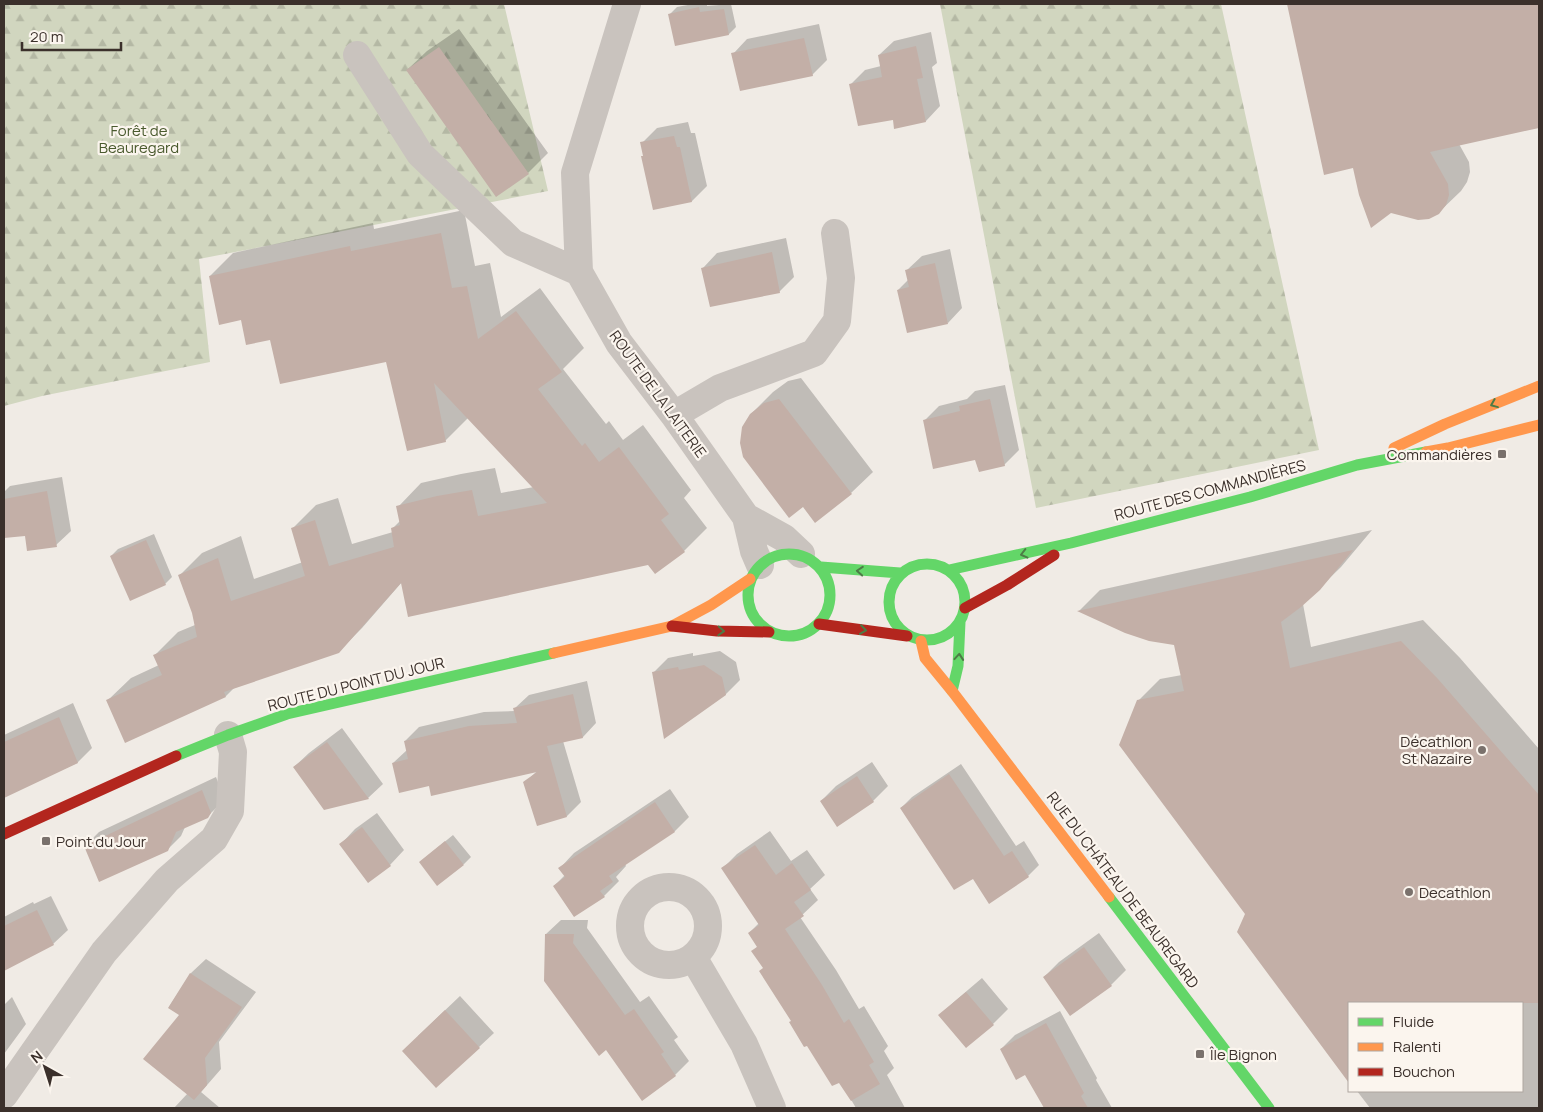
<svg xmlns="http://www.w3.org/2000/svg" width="1543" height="1112" font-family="Manrope,sans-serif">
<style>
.forest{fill:url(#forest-firs)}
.shadow{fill:#0003}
.building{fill:#c3afa7}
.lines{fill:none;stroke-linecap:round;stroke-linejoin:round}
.street{stroke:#c9c3be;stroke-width:28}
.fast{stroke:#63d668;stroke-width:11}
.slow{stroke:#ff974d;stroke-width:11}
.jam{stroke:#b3261e;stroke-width:11}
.oneway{stroke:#4d7b46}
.poi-dot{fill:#7a716c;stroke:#fbf5ee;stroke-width:2}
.labels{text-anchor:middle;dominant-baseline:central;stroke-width:4.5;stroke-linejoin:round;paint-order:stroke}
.park-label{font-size:15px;fill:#4a5a2e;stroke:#fbf5ee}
.street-label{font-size:15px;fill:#3b302b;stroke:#fbf5ee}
.poi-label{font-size:15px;fill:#3b302b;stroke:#fbf5ee;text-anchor:start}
</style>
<defs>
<pattern id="forest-firs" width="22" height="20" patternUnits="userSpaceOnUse" patternTransform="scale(1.25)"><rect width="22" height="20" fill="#d1d6bf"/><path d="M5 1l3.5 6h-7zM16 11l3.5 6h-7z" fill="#b4b8a4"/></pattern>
</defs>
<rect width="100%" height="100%" fill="#f0ebe5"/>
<!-- forest -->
<path class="forest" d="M4 4H504L548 191 199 259 210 362 42 396 4 406Z
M940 4H1221L1319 450 1036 508Z"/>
<!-- shadow -->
<path class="shadow" d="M693 4H707V6L731 4 736 27 729 34 676 44 670 14 677 7Z
M1288 4H1539V126L1459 144 1469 162 1470 172 1467 182 1461 191 1438 213 1354 167 1325 173Z
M819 24 827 60 812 75 733 54 747 39Z
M459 29 548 153 528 173 407 70 427 51Z
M931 32 937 63 932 67 940 106 926 121 894 118 851 84 865 70 881 66 879 55 894 41Z
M688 122 691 133H695L707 186 692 201 654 209 643 156 644 155 642 143 657 128Z
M464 210 475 266 490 263 501 317 540 288 584 348 563 369 606 424 609 421 623 440 643 425 691 490 684 498 707 528 684 551 648 564 402 582 362 628 338 652 235 687 226 696 107 701 131 678 159 665 155 655 178 632 195 625 193 613 179 576 202 553 241 536 254 579 303 562 293 528 316 505 338 498 352 544 393 532 392 529 400 521 398 507 421 483 461 474 495 468 501 493 534 487 468 418 445 441 387 360 271 338 242 319 210 276 233 253 373 223 374 229Z
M786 238 794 277 779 292 703 268 717 253Z
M950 249 962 308 948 323 898 290 909 279 907 270 922 256Z
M801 378 873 472 851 493 751 414 773 392 788 381Z
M1005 385 1019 450 1004 465 976 459 924 421 939 406 967 399 975 391Z
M62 477 71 531 56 545 26 534 4 537V492L10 486Z
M1372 530 1341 567 1303 604 1311 647 1423 620 1460 658 1539 749V1108H1370L1357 1091H1522V1003H1349V1081L1238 932 1246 914 1138 701 1160 679 1182 675 1175 644 1079 611 1100 590Z
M154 534 172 577 165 584 111 556 118 549Z
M720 651 736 662 740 680 725 695 653 673 668 658 693 653V656Z
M587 681 596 723 583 737 563 741 581 802 567 816 538 825 525 783 537 771 430 784 393 763 407 750 405 741 419 727 484 712 515 711V708L529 695Z
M73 703 92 748 77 763 4 796V735Z
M342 728 383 784 368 798 325 808 294 767 309 753Z
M872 762 888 786 873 801 837 825 821 801 836 786Z
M961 764 1016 846 1024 841 1039 865 1028 876 990 902 973 877 901 808 912 797Z
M216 777 224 798 222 802 207 817 185 827 181 836 167 850 85 846 99 832Z
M670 789 689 817 675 831 625 864 626 866 616 877 619 881 604 896 574 916 554 886 565 875 560 868 574 853Z
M377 813 404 850 390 865 341 844 355 829Z
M770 831 791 861 807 850 825 875 810 889 818 900 800 917 836 970 859 1009 864 1006 888 1046 884 1051 894 1068 887 1075 905 1108H856L840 1081 793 1021 764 968 753 951 758 946 749 933 759 923 723 868 737 854Z
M453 835 471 857 464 864 420 862Z
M51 896 68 930 53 944 4 969V917L33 902 34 904Z
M561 920H588L587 928 640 1002 649 996 678 1037 674 1040 689 1061 675 1075 546 934Z
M1099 933 1126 970 1111 985 1044 977 1059 962Z
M206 959 256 992 219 1042 221 1069 201 1092 220 1108H174L188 1093 181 1015 169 1007 191 973Z
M982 978 1008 1009 993 1024 967 1046 940 1015 955 1001Z
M460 996 494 1033 479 1047 418 1036Z
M12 997 26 1024 4 1054V1005Z
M1060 1011 1097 1078 1096 1080 1112 1108H1045L1026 1074 1001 1049 1015 1035Z"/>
<!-- building -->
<path class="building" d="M1287 4H1539V128L1430 152 1448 184 1449 195 1446 205 1439 214 1429 219 1418 220 1391 213 1371 228 1359 195 1353 168 1324 175Z
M699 7 700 12 724 9 729 35 675 46 668 14Z
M804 38 813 76 740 91 731 53Z
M916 46 923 78 917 79 926 122 894 129 893 120 858 126 849 84 882 77 878 55Z
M439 47 529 174 496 197 406 70Z
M674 136 677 147H680L692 202 653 210 641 156H643L640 142Z
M441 233 452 288 467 286 478 339 516 311 562 372 538 389 582 446 585 443 599 462 619 447 669 514 661 520 685 552 655 574 648 565 408 617 401 583 339 653 224 692 226 697 125 743 106 700 162 675 153 655 197 637 192 613 178 575 218 558 231 601 305 576 291 528 315 520 329 566 394 547 391 528 400 525 396 506 437 496 472 490 478 516 547 503 434 383 446 442 407 451 386 362 280 384 270 340 246 345 241 320 219 325 209 276 350 246 351 251Z
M772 252 780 293 710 307 701 268Z
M935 263 948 324 907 333 897 290 909 287 905 270Z
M779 399 852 494 815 523 803 507 789 518 743 457 740 443 742 427 750 414 764 403Z
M990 399 1005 466 979 472 975 460 933 469 923 420 960 411 959 406Z
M47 491 57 547 27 551 25 536 4 538V499Z
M146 540 166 585 130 601 110 556Z
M1353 550 1320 590 1301 607 1281 622 1290 668 1401 641 1438 679 1539 795V1003H1349V1083L1237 932 1245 914 1119 745 1137 700 1184 691 1174 645 1149 641 1125 633 1077 611Z
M704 665 722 677 726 695 664 739 652 672 678 667 679 670Z
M573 694 583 738 547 746 567 817 537 826 523 782 537 772 431 796 429 786 399 793 392 763 408 759 404 741 469 726 517 723 513 708Z
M59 717 78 763 4 798V742Z
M327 742 369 799 324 810 293 767Z
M949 774 1004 856 1012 851 1029 877 989 904 973 879 954 890 900 808Z
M857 776 874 802 837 827 820 801Z
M202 790 211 813 208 818 176 832 168 851 99 882 84 846Z
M655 802 675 832 609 876 613 882 600 891 605 897 574 917 553 886 565 877 558 868Z
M362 827 391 866 368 883 339 844Z
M445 841 464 865 437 886 419 862Z
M755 845 776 875 792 863 811 890 794 902 804 916 785 929 822 985 844 1023 849 1019 874 1062 869 1065 880 1084 851 1101 839 1083 832 1086 807 1046 804 1047 789 1022 791 1021 759 971 763 968 751 951 757 947 748 933 759 925 721 868Z
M37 910 54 945 4 971V926Z
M545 934H574L573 943 625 1015 634 1009 664 1052 661 1054 676 1076 642 1101 606 1050 599 1056 544 981Z
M1084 947 1112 986 1070 1016 1043 977Z
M190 973 242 1007 205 1058 207 1085 194 1100 143 1059 179 1015 168 1008Z
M966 992 994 1025 966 1048 938 1015Z
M445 1010 480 1048 436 1088 402 1051Z
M1046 1023 1084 1093 1081 1096 1088 1108H1044L1025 1075 1016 1080 1000 1049Z"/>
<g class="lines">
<!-- street -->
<path class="street" d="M627 4 575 173 579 272 619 343 674 415 746 517 754 551 760 565
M357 55 420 154 513 243 579 272
M674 415 720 388 814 353 837 321 841 278 835 233
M746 517 784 538 801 554
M630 926a39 39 0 1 1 78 0a39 39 0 1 1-78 0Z
M693 957 744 1044 772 1108
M4 1095 104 952 167 880 214 839 230 811 233 752 228 735"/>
<!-- fast -->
<path class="fast" d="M748 595a41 41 0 1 1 82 0a41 41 0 1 1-82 0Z
M889 602a38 38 0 1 1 76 0a38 38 0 1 1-76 0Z
M821 567 900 573
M949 570 1071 543 1250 497 1357 465 1426 452
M952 691 958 666 960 622
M176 756 228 735 287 714 554 653
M1109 897 1269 1108"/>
<!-- slow -->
<path class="slow" d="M1394 448 1445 424 1539 386
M1426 452 1448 448 1539 425
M921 641 925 658 952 691 1109 897
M554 653 672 626 711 605 750 579"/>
<!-- jam -->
<path class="jam" d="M965 608 1007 585 1054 555
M819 624 907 636
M672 626 717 631 769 632
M4 834 176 756"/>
</g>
<!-- one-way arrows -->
<defs><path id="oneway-chevron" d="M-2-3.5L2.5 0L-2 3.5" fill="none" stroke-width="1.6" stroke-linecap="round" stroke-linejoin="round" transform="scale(1.25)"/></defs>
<g class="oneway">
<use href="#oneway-chevron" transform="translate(1494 404) rotate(158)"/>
<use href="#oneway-chevron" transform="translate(1024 554) rotate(166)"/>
<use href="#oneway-chevron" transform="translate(860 571) rotate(-176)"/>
<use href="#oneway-chevron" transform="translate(863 630) rotate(8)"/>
<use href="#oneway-chevron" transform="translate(721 631) rotate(3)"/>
<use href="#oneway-chevron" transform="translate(959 657) rotate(-85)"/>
</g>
<!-- markers -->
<g class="poi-dot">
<rect x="1497" y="449" width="10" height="10" rx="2.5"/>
<circle cx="1482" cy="750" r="5"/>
<rect x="41" y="836" width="10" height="10" rx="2.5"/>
<circle cx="1409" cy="892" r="5"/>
<rect x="1195" y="1049" width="10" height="10" rx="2.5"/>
</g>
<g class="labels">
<!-- park labels -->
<g class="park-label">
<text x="139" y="130">Forêt de<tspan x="139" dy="17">Beauregard</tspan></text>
</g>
<!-- street labels -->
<g class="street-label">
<text transform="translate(658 394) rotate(54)">ROUTE DE LA LAITERIE</text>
<text transform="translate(1210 490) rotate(-15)">ROUTE DES COMMANDIÈRES</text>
<text transform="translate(356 684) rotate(-14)">ROUTE DU POINT DU JOUR</text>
<text transform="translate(1123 890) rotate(53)">RUE DU CHÂTEAU DE BEAUREGARD</text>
</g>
<!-- poi labels -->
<g class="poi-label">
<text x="1492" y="454" text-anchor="end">Commandières</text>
<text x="1472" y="741" text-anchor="end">Décathlon<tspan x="1472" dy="17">St Nazaire</tspan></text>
<text x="56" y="841">Point du Jour</text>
<text x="1419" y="892">Decathlon</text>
<text x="1210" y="1054">Île Bignon</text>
</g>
</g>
<!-- border -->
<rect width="1543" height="1112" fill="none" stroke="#3b302b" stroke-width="10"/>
<!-- legend -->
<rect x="1348" y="1002" width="175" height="90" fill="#fbf5ee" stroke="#aea6a0"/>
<rect x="1358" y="1018" width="25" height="8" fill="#63d668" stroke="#aea6a0"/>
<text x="1393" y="1027" font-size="15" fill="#3b302b">Fluide</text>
<rect x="1358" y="1043" width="25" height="8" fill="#ff974d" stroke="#aea6a0"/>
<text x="1393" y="1052" font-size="15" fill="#3b302b">Ralenti</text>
<rect x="1358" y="1068" width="25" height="8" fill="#b3261e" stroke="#aea6a0"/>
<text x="1393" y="1077" font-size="15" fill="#3b302b">Bouchon</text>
<!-- north arrow -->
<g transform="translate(45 1067) rotate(321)" stroke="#fbf5ee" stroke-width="4" paint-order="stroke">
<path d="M0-4L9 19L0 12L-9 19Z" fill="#3b302b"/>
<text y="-8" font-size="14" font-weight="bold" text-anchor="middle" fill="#3b302b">N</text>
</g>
<!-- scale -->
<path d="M22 42v8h99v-8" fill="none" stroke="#3b302b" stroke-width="2.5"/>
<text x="30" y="42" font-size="15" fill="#3b302b" stroke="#fbf5ee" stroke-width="4" paint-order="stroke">20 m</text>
</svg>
